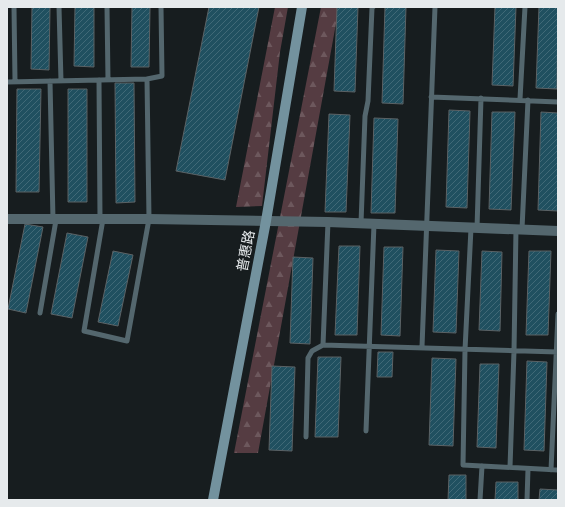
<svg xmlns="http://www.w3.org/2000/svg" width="565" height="507" font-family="Karla,'Noto Sans SC',sans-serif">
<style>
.forest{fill:url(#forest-firs)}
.building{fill:url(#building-hatch);stroke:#5b6265}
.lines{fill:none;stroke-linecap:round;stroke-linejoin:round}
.service{stroke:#54676e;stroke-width:5}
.minor{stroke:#54676e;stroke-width:10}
.secondary{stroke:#73929e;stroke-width:10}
.labels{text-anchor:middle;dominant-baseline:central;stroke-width:3;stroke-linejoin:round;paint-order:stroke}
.street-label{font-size:14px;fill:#e6eaec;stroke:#171d1f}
</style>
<defs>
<pattern id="forest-firs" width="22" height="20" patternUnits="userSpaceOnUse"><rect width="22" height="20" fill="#553c42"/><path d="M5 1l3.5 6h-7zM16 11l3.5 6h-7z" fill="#6d585d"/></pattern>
<pattern id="building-hatch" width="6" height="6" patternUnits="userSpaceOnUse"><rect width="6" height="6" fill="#205060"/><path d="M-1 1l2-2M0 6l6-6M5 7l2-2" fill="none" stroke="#406977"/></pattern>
</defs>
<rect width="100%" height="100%" fill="#171d1f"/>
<!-- forest -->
<path class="forest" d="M275 7H288L280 52 262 206 236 207Z
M321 7H339L258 453H234Z"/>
<!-- building -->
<path class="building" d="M32 7H50L49 70 31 69Z
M75 7H94V67L74 66Z
M132 7H150L149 67H131Z
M209 7H259L225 180 176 171Z
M337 7H358L355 92 334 91Z
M385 7H406L403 104 382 103Z
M495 7H516L513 86 492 85Z
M539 7H558L557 89 536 88Z
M115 83H134L135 202 116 203Z
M17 89H41L39 192H16Z
M68 89H87V202H68Z
M449 110 470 111 467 208 446 207Z
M492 112H515L511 210 489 209Z
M541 112 558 113V211L538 210Z
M329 114 350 115 346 212H325Z
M374 118 398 119 395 213H371Z
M25 224 43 227 26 313 8 309Z
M67 233 88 237 72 318 51 314Z
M339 246H360L357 335H335Z
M384 247H403L400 336 381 335Z
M436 250 459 251 456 333 433 332Z
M113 251 133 255 118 326 98 322Z
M482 251 502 252 500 331 479 330Z
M529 251H551L548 335H526Z
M293 257 313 258 310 344 290 343Z
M378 352H393L392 377H377Z
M318 357H341L338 437H315Z
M432 358 456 359 453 446 429 445Z
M527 361 547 362 544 451 524 450Z
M480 364H499L496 448 477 447Z
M272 366 295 367 292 451 269 450Z
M449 475H466V500H448Z
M496 482H518V500H495Z
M540 489 558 490V500H539Z"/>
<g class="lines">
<!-- service -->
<path class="service" d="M14 7 15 81
M59 7 61 81
M107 7 108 80
M99 80 100 219
M50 81 53 220
M7 82 147 79
M431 97 558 102
M520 99 525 7
M103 219 84 331 127 341 149 219 147 79 162 76 161 7
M361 223 365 116 368 101 372 8 373 7
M471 228 465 350 463 465 558 470
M477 228 481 98
M522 229 528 100
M40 313 56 220
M323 345 558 352
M422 347 435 7
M366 431 374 224
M306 437 308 358 312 351 323 345 328 222
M510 467 514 351 516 229
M551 470 558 314
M480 500 482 466
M527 500 528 469"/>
<!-- minor -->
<path class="minor" d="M7 219H149L328 222 558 231"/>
<!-- secondary -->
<path class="secondary" d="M213 500 266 221 302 7"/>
</g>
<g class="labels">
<!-- street labels -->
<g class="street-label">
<text transform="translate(246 251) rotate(-79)">普惠路</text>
</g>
</g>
<!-- border -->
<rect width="565" height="507" fill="none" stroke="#e6eaec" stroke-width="16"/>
</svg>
